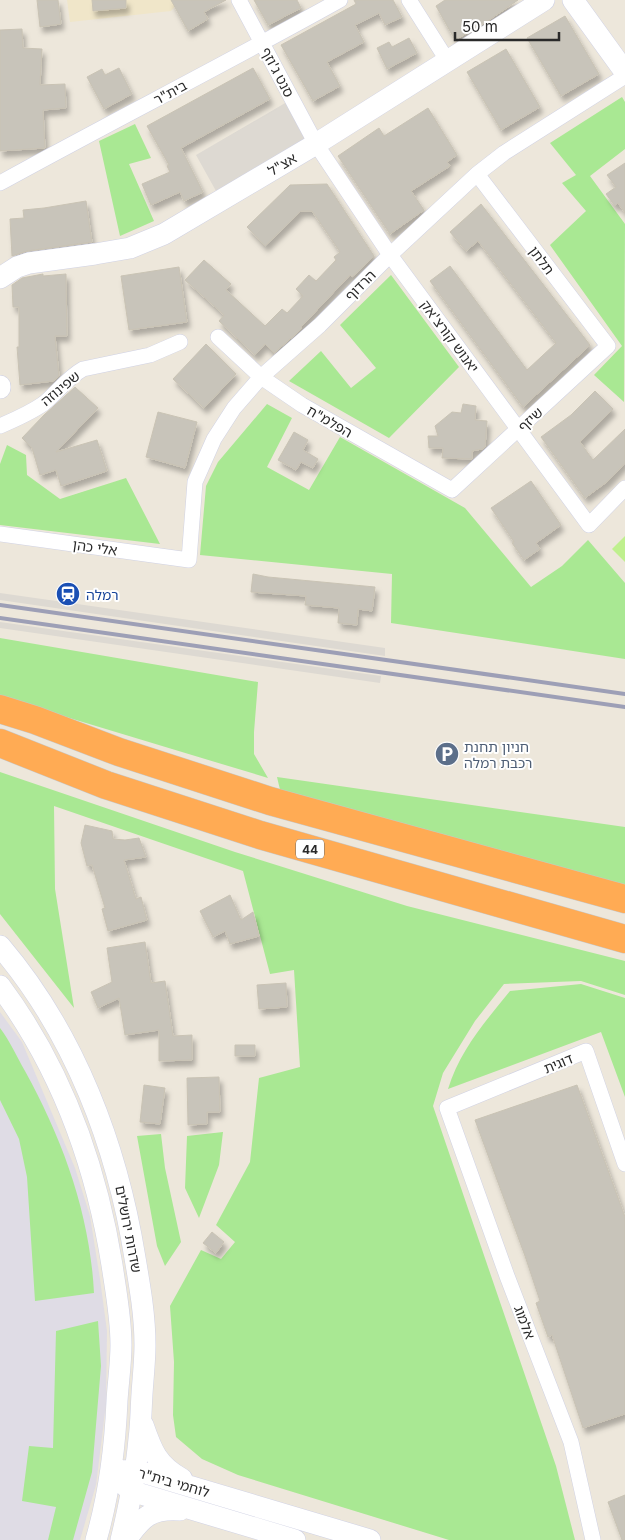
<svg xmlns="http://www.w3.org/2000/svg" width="625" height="1540" font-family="Inter,'Noto Sans Hebrew',sans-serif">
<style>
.industrial{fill:#dfdce5}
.education{fill:#f0e6c9}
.green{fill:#a9e893}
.pitch{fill:#bff08e}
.plaza{fill:#ddd9d2}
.building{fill:#c8c4ba;stroke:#c9c3b4;filter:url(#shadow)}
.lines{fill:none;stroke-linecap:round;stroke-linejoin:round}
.street-casing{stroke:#d0d2e4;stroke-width:16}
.secondary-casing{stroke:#d0d2e4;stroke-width:22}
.highway-casing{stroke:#c8c8c8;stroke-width:29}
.street{stroke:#fff;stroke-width:15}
.secondary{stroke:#fff;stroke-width:21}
.highway{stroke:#ffab54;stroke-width:28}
.rail{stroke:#9d9fb6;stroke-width:4}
.labels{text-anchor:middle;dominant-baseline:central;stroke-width:4;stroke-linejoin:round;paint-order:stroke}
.shield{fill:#fff;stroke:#6a6a6a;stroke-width:1}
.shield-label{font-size:12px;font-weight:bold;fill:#2a2a2a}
.street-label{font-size:14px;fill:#2a2a2a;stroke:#fff}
.transit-label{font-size:14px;fill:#164399;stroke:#fff;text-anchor:start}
.service-label{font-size:14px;fill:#4e5e75;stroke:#fff;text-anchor:start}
</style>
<defs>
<filter id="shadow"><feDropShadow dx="3" dy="5.5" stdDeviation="2.5" flood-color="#0004"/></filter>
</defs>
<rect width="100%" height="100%" fill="#ede7db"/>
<!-- industrial -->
<path class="industrial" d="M0 1012 22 1042 75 1168 90 1216 100 1279 107 1331 106 1404 96 1485 80 1540H0Z"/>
<!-- education -->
<path class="education" d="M67 0H180L171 11 70 22Z"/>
<!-- green -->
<path class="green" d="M622 97 625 102V149L590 176 625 224 624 402 594 375 622 346 550 245 586 211 562 183 576 175 550 143Z
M135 124 151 158 129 164 154 221 120 236 99 141Z
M391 275 459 367 389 438 289 381 321 351 351 388 376 368 340 325Z
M267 404 292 418 267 467 309 490 340 437 465 508 531 587 562 566 588 540 625 583V659L391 623 392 574 200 555 206 486 218 462Z
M7 445 26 455 27 475 60 499 126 478 160 544 0 525V464Z
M0 638 258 682 254 732V754L268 778 0 697Z
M0 772 235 852 407 906 625 961V995L581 981 504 984 475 1021 443 1073 433 1106 556 1466 575 1540H449L238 1475 202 1459 176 1437 173 1415 174 1362 170 1306 201 1250 221 1259 235 1242 216 1225 250 1162 259 1078 300 1067 294 970 270 974 243 871 54 806 55 889 74 1008 0 914Z
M277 777 625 827V885L281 794Z
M581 984 625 998V1097L601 1032 448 1089C460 1050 485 1022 510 991Z
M0 1028C10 1041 17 1057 25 1071 63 1140 90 1214 94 1293L35 1301 27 1177 19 1139 0 1100Z
M223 1132 219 1165 199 1218 185 1188 187 1136Z
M161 1134 165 1168 181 1242 165 1266 157 1246 137 1136Z
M98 1321 101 1366 92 1472 73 1540H48L56 1507 22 1501 29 1446 53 1448 56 1331Z"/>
<!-- pitch -->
<path class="pitch" d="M625 536V562L612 549Z"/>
<!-- plaza -->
<path class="plaza" d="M292 99 316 144 221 200 196 155Z
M0 593 385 648V656L0 600Z
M0 622 381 676 380 683 0 628Z"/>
<!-- building -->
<path class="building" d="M37 0H58L61 24 40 27Z
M92 0H126V8L93 11Z
M171 0H226L204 12 208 19 188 31Z
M254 0H297L301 8 268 25Z
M354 0H393L402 17 385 25 379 13 355 25 364 42 327 62 340 86 313 101 281 45 356 4Z
M445 0H518L486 22 455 40 436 6Z
M565 16 599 74 561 96 527 38Z
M22 29 23 48 42 49 40 85 65 84 66 108 43 110 45 148 0 151V30Z
M409 38 417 53 387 69 377 48 389 42 392 47Z
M506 49 540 107 501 130 467 72Z
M119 68 132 94 104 109 87 77 102 69 105 75Z
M253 68 270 99 181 148 203 192 184 201 180 192 151 205 142 184 170 172 167 166 169 165 147 126Z
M428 108 457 155 447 162 450 166 411 191 424 210 390 234 338 156 379 128 384 136Z
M625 163V213L618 203 615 206 606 194 616 187 607 175Z
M327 184 374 256 352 277 350 275 301 327 302 328 299 331 274 353 265 344 255 355 219 321 224 315 185 280 204 260 231 284 226 290 265 326 282 309 287 313 303 296 296 289 309 275 316 281 336 260 334 257 340 252 312 211H301L265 246 247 227 290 185Z
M86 201 92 242 27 251 12 256 10 219 24 218 23 210 44 208Z
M481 204 590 345 523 407 430 281 450 266 527 370 556 343 478 241 466 251 450 232Z
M179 267 187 322 129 330 121 276Z
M43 274V276L66 274 67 336H55L59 376 53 381 20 385 17 347H19V307H13L12 285 22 278Z
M206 344 236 374 204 408 173 379Z
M75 387 98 408 56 452 97 440 107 471 61 486 56 470 40 475 32 448 22 438 44 415Z
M595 391 613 409 580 442 593 460 625 429V463L608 481 585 498 541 437 571 415Z
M463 404 476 406 475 420 487 421 485 447 482 449 472 451V459L442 458 443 448H429L428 436H438L435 426 452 412 461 413Z
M158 412 197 422 185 468 146 457Z
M294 432 308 440 303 450 318 459 313 468 301 462 296 470 278 460Z
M531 481 561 525 536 543 540 549 524 560 512 543 514 542 491 508Z
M253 574 268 577 375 587 372 611 358 609 357 625 338 623 339 608 305 605 306 596 251 592Z
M85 825 112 831 113 839 125 840 139 838 146 857 124 860 136 899 141 897 147 920 108 931 102 909 105 908 92 865 87 866 81 843Z
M230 895 241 920 253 912 259 936 230 944 225 931 213 937 200 911Z
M145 942 151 983 165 981 173 1036 192 1035V1060L159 1061V1030L125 1035 119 998 98 1008 91 992 112 982 107 948Z
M286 983 287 1007 259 1009 257 985Z
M235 1045H255V1056H235Z
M219 1077 220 1112H207V1124L188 1125 187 1078Z
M144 1085 165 1088 160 1124 140 1122Z
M577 1085 625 1217V1414L583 1428 552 1335 548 1337 536 1303 540 1301 525 1256 475 1120Z
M212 1232 224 1242 216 1253 203 1243Z
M625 1495V1540H622L608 1502Z"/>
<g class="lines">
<!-- street casing -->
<g class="street-casing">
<path id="street" d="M239 0 316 144 390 255 589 525 625 488
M409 0 447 60
M0 183C113 121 227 63 340 0
M218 337 261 377 302 405 452 490 608 346 477 174
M0 426C14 420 30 413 43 404 57 393 67 378 83 369L150 355 180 342
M0 534 189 560 195 482 214 439 234 408 261 377 320 325 390 255 477 174 504 153 625 76
M593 1540 571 1442 507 1276 447 1108 586 1051 625 1164"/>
</g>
<!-- secondary casing -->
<g class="secondary-casing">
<path id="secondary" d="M573 0 625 72
M0 278 17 267 29 263 95 254 130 248 164 234 316 144 544 0
M0 386V388
M0 946C75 1034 117 1146 135 1258 140 1287 145 1316 145 1345 145 1361 143 1378 142 1394 141 1409 141 1424 139 1439 136 1473 129 1507 121 1540
M0 986C61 1068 96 1165 112 1265 116 1292 121 1318 121 1345 121 1364 118 1383 117 1401 115 1448 109 1495 96 1540
M143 1425C152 1451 157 1465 182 1479
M121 1471 135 1470 370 1540
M121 1482 131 1491 295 1540
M126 1540C142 1517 151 1508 180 1510"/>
</g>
<!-- highway casing -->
<g class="highway-casing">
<path id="highway" d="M0 709 35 720 119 752 270 801 625 899
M0 743 106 785 260 835 625 939"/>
</g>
<!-- street -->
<use href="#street" class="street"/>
<!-- secondary -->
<use href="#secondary" class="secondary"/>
<!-- highway -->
<use href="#highway" class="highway"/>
<!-- rail -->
<path class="rail" d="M0 605 625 694
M0 618 625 707"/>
</g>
<!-- icons -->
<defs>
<g id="station-disc" transform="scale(1.25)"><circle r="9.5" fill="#1a4fb4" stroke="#fff"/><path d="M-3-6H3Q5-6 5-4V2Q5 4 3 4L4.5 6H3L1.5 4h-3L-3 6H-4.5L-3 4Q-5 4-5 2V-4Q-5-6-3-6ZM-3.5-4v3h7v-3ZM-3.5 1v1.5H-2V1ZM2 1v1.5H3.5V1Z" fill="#fff"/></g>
<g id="parking-disc" transform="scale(1.25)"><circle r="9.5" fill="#5c6f8a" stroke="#fff"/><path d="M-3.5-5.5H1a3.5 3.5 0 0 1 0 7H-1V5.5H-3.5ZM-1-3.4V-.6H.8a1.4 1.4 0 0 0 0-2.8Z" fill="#fff"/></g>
</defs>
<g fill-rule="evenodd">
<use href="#station-disc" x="68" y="594"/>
<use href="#parking-disc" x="447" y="754"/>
</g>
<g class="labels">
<!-- shield labels -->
<rect class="shield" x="296" y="839.5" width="28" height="19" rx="4"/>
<g class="shield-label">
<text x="310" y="849">44</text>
</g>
<!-- street labels -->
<g class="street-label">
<text transform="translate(278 72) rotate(62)">סנט ג'וזף</text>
<text transform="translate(170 92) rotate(-28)">בית"ר</text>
<text transform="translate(282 164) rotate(-31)">אצ"ל</text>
<text transform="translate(542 260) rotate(53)">תלתן</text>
<text transform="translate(360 285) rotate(-45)">הרדוף</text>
<text transform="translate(450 336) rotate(53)">יאנוש קורצ'אק</text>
<text transform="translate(60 388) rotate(-40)">שפינוזה</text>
<text transform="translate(530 419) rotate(-43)">שיזף</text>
<text transform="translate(330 421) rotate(30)">הפלמ"ח</text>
<text transform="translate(95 547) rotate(8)">אלי כהן</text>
<text transform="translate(558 1063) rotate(-22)">דוגית</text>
<text transform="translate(129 1229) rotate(79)">שדרות ירושלים</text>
<text transform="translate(525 1322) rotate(69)">אלמוג</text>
<text transform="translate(174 1482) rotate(16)">לוחמי בית"ר</text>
</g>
<!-- transit labels -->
<g class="transit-label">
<text x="86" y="594">רמלה</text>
</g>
<!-- service labels -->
<g class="service-label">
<text x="464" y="746">חניון תחנת<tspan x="464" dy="16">רכבת רמלה</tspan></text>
</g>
</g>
<!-- scale -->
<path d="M455 32v8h104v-8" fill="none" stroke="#2a2a2a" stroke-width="2.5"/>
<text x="462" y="32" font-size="15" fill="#2a2a2a" stroke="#ffffff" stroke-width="4" paint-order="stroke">50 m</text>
</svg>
